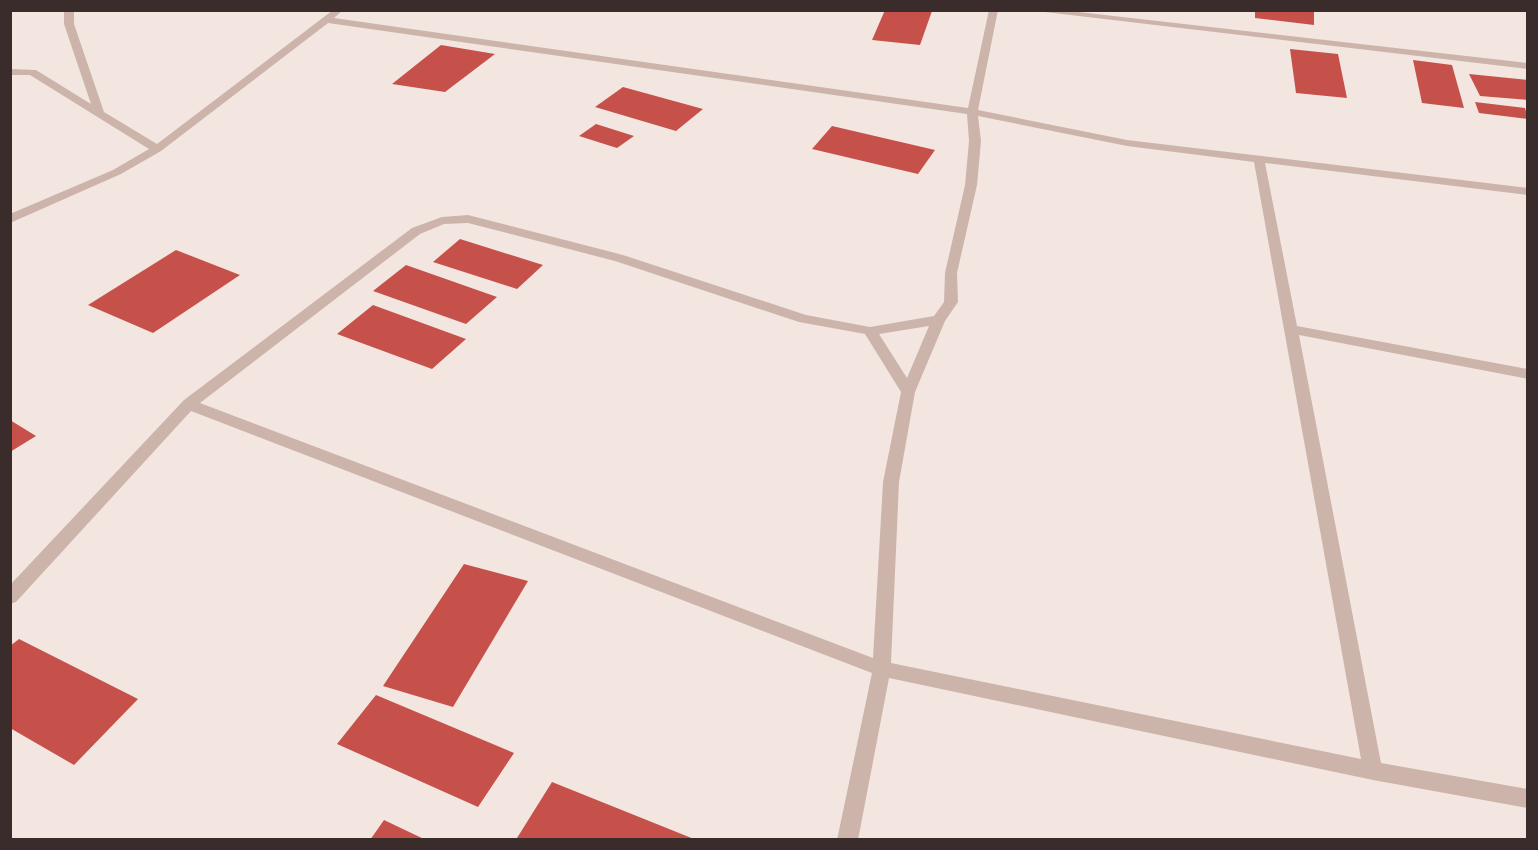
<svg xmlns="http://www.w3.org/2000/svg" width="1538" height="850" font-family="'Public Sans',sans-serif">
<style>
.building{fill:#c6514b}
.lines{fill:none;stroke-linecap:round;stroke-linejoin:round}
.street{fill:#ccb4ab;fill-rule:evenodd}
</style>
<rect width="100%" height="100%" fill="#f3e6e0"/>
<!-- building -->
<path class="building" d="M885 10 932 11 920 45 872 40Z
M1255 10H1314V25L1255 18Z
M441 45 495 54 445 92 392 84Z
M1290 49 1338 54 1347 98 1296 93Z
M1413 60 1452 65 1464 108 1422 103Z
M1469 74 1528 80V100L1480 96Z
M623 87 703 109 676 131 595 107Z
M1475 102 1525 108 1528 119 1479 113Z
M596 124 634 136 617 148 579 136Z
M832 126 935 150 918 174 812 149Z
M460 239 543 265 517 289 433 262Z
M176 250 240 275 153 333 88 305Z
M406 265 497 297 466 324 373 291Z
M373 305 466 339 432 369 337 334Z
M10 420 36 436 10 452Z
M464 564 528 581 453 707 383 686Z
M19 639 138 699 74 765 10 728V646Z
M376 695 514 753 478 807 337 744Z
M552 782 694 839V840L517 838Z
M384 820 426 840H370Z"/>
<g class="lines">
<!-- street -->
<path class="street" d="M64 10H74V24L104 112 157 144 333 10H343L334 18 968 108 989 10H998L978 110 1127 140 1528 188V195L1265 163 1297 326 1528 369V379L1299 335 1381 763 1528 789V808L1373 780 889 678 858 840H837L872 673 191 411 16 602 10 604V585L184 400 412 228 442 217 468 215 623 255 806 315 870 327 934 316 944 302 945 273 965 185 969 141 967 114 328 23 161 151 121 174 10 223V214L113 170 149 149 30 75H10V69L36 70 91 104 64 24ZM978 116 1127 146 1254 162 1361 759 891 663 899 482 915 392 945 321 958 302 957 273 977 185 981 141ZM468 223 615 261 799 322 865 334 901 392 883 482 873 658 200 403 420 234 444 224ZM929 326 907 378 879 334Z
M1028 10H1061L1528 63V69Z"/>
</g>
<!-- border -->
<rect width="1538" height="850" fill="none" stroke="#3a2c2a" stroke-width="24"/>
</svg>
